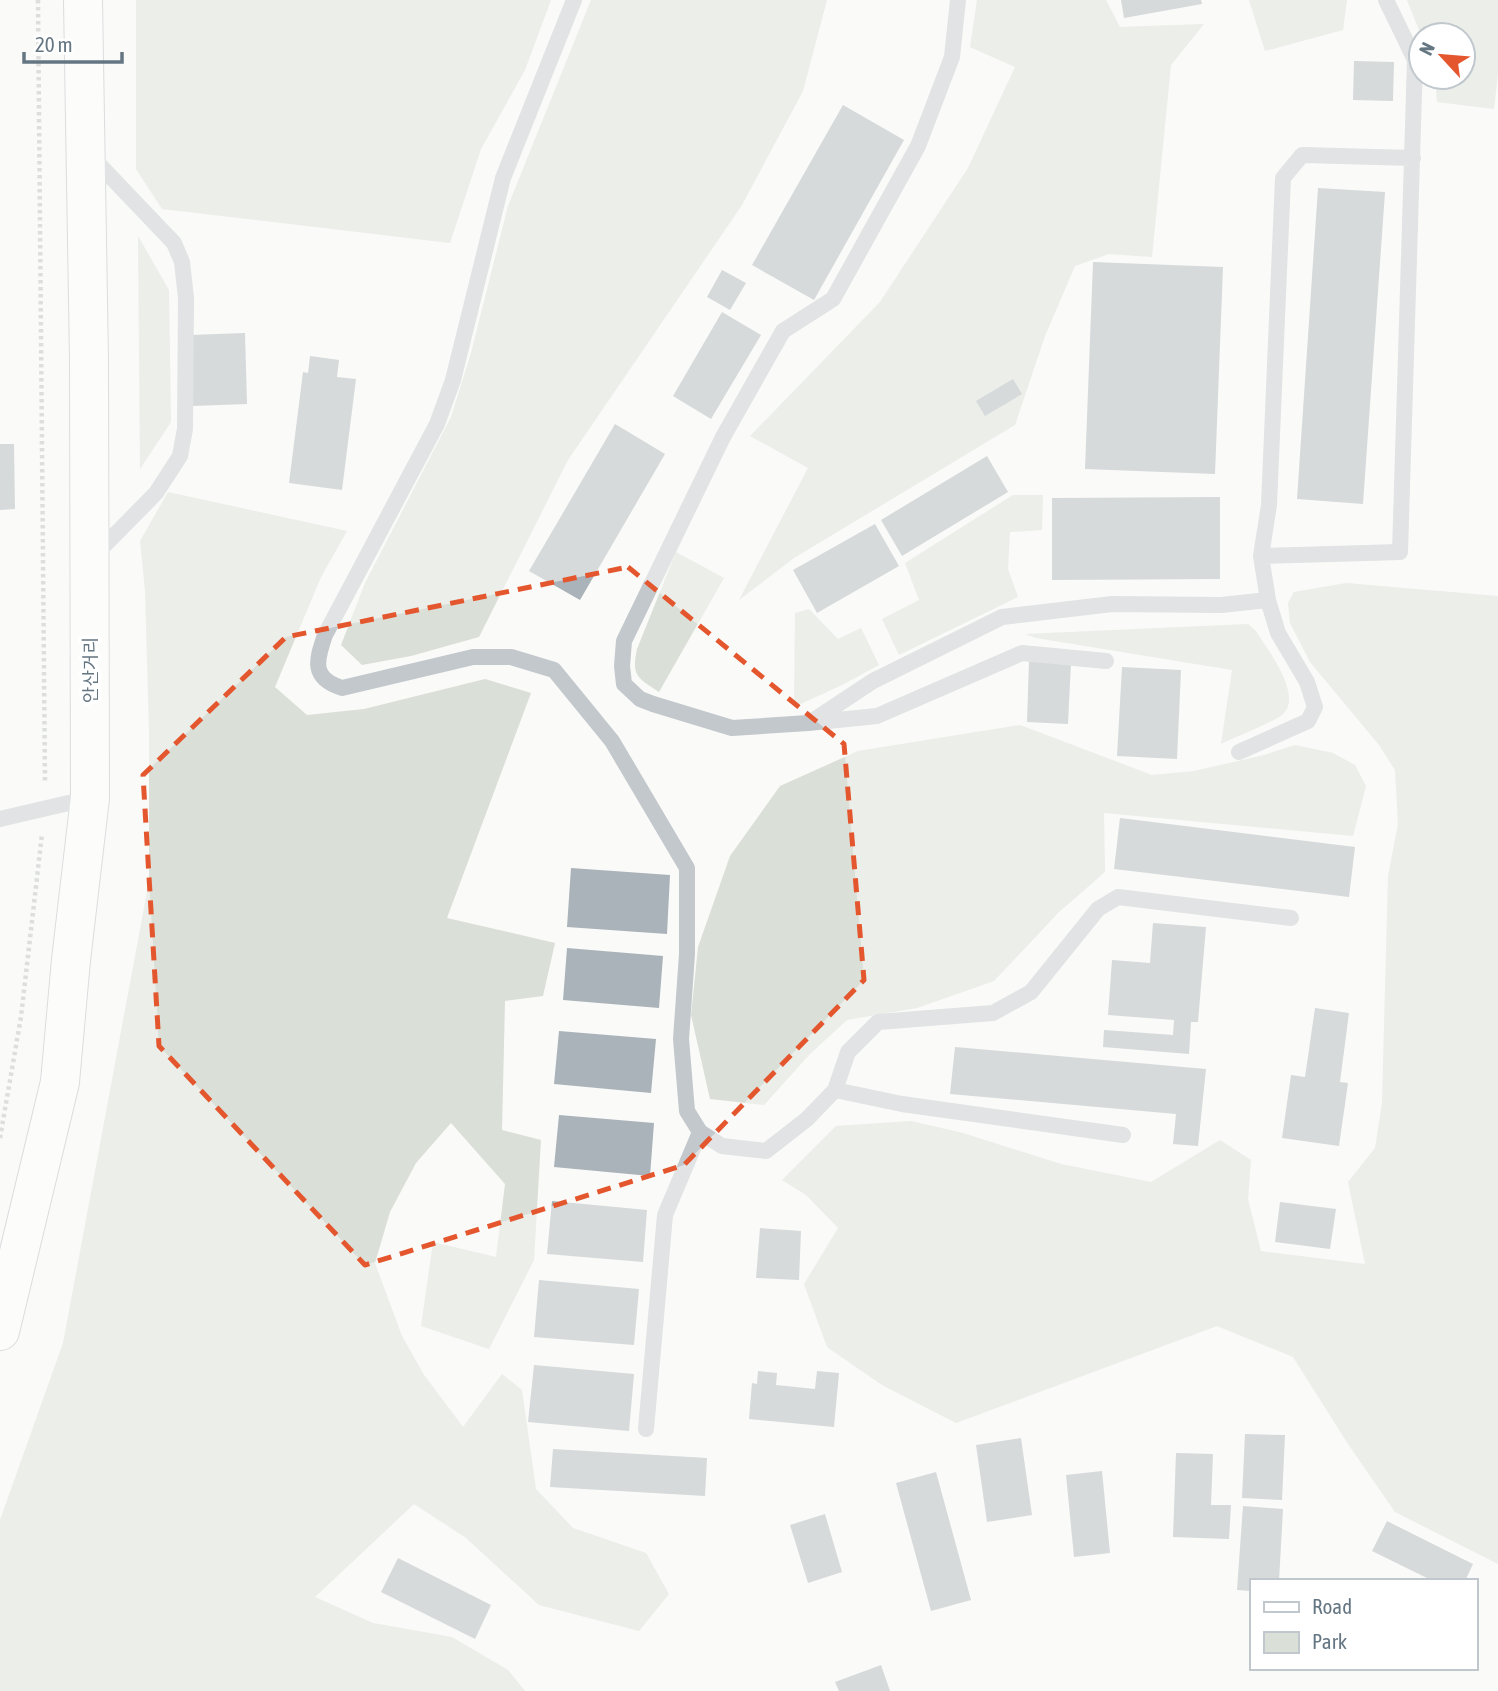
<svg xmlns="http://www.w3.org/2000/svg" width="1498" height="1691" font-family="'Asap Condensed','Noto Sans KR',sans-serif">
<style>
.green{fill:#dadfd7}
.building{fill:#aab3b9}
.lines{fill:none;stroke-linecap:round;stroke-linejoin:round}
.primary-casing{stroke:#b5babe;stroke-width:40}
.path{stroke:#bbbfc2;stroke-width:4.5;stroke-dasharray:3.5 3.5;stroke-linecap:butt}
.service{stroke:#c3c8cc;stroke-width:16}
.primary{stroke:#fff;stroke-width:38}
.marked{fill:none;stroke:#e4572e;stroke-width:5;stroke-dasharray:14 9;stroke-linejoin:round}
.labels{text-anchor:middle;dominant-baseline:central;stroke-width:7;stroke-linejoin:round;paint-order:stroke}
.street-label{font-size:18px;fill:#657683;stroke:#fff}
</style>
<rect width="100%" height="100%" fill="#fafaf8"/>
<!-- green -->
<path class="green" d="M136 0H551L525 70 481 149 450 243 162 209 136 169Z
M591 0H827L803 91 742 205 568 460 479 637 411 656 362 665 341 645 365 583 451 417 471 353 508 206Z
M977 0H1106L1120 27 1204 24 1171 65 1152 257 1109 254 1075 266 1045 336 1015 425 794 558 739 600 808 468 750 436 880 302 968 168 1015 67 970 47Z
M1249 0H1347L1343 30 1265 51Z
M1407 0H1498V74L1494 109 1437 102 1435 77H1463V35H1421Z
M138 236 169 290 171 422 140 469Z
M168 492 347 531 321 577 275 687 307 715 364 709 485 679 531 693 447 918 555 943 543 996 505 1001 502 1130 541 1140 534 1260 489 1349 421 1326 433 1242 496 1257 505 1184 451 1123 416 1163 390 1212 375 1263 402 1336 424 1375 463 1427 502 1374 522 1390 536 1489 573 1528 646 1553 669 1594 639 1631 539 1605 466 1538 414 1504 315 1597 373 1623 452 1637 508 1670 525 1691H0V1520L63 1343 149 881V731L145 590 140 541Z
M1013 495H1043L1042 530 1010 532 1008 569 1018 597 899 655 882 619 919 600 905 563Z
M676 552 724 578 659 692C638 678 631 676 637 649Z
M1346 583 1498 596V1564L1395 1512 1348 1444 1293 1357 1217 1326 956 1423 882 1385 827 1347 804 1284 838 1228 806 1195 782 1180 836 1126 911 1121 963 1133 1061 1164 1151 1182 1220 1140 1251 1160 1248 1199 1261 1251 1365 1264 1348 1182 1375 1148 1382 1103 1388 876 1398 824 1395 770 1379 745 1310 662 1290 623 1288 603 1294 592Z
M809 609 838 639 861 628 879 665 842 685 794 707 795 613Z
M1248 624 1256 631C1267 649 1302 694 1284 713 1277 721 1233 738 1221 744L1232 670 1036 638 1025 634Z
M1020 725 1152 775 1194 771 1264 755 1295 745 1333 753 1355 765 1366 786 1353 836 1104 813 1105 872 1059 912 994 981 917 1008 847 1020 810 1054 764 1105 710 1099 691 1015 698 947 730 856 780 786 858 751Z"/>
<!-- building -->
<path class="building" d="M1121 0H1201L1202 4 1124 18Z
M1354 61 1394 62 1393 101 1353 100Z
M843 105 904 140 814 300 752 265Z
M1318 188 1385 192 1363 504 1297 499Z
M1093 262 1223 267 1215 474 1085 469Z
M722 270 746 283 730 310 707 297Z
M722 312 761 335 711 419 673 396Z
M245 333 247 404 193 406 190 335Z
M310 356 339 360 337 377 356 379 342 490 289 483 303 372 308 373Z
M1013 379 1022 394 985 416 976 401Z
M615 424 665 454 580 600 529 571Z
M0 444H14L15 509 0 510Z
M987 456 1008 492 902 556 881 520Z
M1220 497V579L1052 580V498Z
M875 524 899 566 817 613 793 570Z
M1029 660 1071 662 1068 724 1027 722Z
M1122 667 1181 670 1177 759 1117 756Z
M1120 818 1355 847 1349 897 1114 869Z
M571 868 670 875 667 934 567 927Z
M1153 923 1206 927 1198 1022H1191L1189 1054 1103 1047 1104 1030 1173 1035 1174 1020 1108 1015 1112 960 1150 963Z
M567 948 663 956 659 1008 563 1000Z
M1315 1008 1349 1013 1340 1082 1348 1083 1339 1146 1282 1138 1291 1075 1305 1077Z
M559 1031 656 1039 651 1093 554 1084Z
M955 1047 1206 1069 1198 1146 1173 1144 1176 1114 950 1094Z
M559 1115 654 1123 650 1176 554 1167Z
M552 1201 647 1210 643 1262 547 1254Z
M1280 1202 1336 1209 1330 1249 1275 1242Z
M760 1228 801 1231 799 1280 756 1278Z
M539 1280 639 1289 634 1345 534 1337Z
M534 1365 634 1374 629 1431 528 1422Z
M758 1371 777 1373 776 1385 815 1389 817 1371 839 1373 834 1427 749 1419 752 1383 757 1384Z
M1245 1434 1285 1435 1282 1500 1242 1498Z
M1021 1438 1032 1515 987 1522 976 1445Z
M553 1449 707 1458 705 1496 550 1487Z
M1176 1453 1213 1454 1211 1505H1231L1229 1539 1173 1537Z
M1102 1471 1110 1553 1074 1557 1066 1475Z
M936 1472 971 1600 931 1611 896 1483Z
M1243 1506 1283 1509 1279 1581H1251V1591L1237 1590Z
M825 1514 842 1572 808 1583 790 1525Z
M1387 1521 1473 1564 1465 1581H1433L1372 1551Z
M398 1558 491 1605 475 1639 381 1592Z
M881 1665 890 1691H839L835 1682Z"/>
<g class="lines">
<!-- primary casing -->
<g class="primary-casing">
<path id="primary" d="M0 1331 60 1082 71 960 90 798 89 360 83 0"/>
</g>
<!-- path -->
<path class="path" d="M38 0 45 783
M0 1138 21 1017 42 834"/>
<!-- service -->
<path class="service" d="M574 0 503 178 453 380 437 424 325 635C316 661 311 678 342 688L473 657H511L554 670 612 741 687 868V954L681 1039 687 1111 700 1132 722 1146 766 1151 807 1119 835 1090 848 1052 878 1022 993 1013 1031 992 1098 909 1118 897 1291 918
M958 0 952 57 918 146 833 299 783 331 723 437 624 641 622 666 624 684 640 699 653 704 732 728 808 723 877 716 1022 653 1106 661
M91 156 174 243 182 262 186 298 185 429 180 456 156 493 94 556
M1261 556 1269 505 1283 178 1302 155 1413 158
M811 722 873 681 1002 617 1112 604 1221 605 1268 600
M1239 752 1308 721 1315 707 1307 682 1278 633 1268 600 1261 556 1400 552 1415 60 1386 0
M0 819 90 798
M835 1090 902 1104 1123 1135
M646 1429 665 1215 700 1132"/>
<!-- primary -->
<use href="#primary" class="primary"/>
</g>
<!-- marked area -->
<path d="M0 0H1498V1691H0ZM628 567 844 744 864 980 684 1165 365 1265 159 1046 143 775 286 637Z" fill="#fafaf8" fill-opacity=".55" fill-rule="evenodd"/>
<path class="marked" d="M628 567 844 744 864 980 684 1165 365 1265 159 1046 143 775 286 637Z"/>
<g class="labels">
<!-- street labels -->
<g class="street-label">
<text transform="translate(90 670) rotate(-90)">안산거리</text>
</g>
</g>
<!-- legend -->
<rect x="1250" y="1579" width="228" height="91" fill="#ffffff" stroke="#c1c8cd" stroke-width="2"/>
<rect x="1264" y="1602" width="35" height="10" fill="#ffffff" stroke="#c1c8cd" stroke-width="2"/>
<text x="1312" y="1614" font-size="21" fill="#657683">Road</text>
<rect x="1264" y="1632" width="35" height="21" fill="#dadfd7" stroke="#c1c8cd" stroke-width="2"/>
<text x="1312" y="1649" font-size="21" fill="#657683">Park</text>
<!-- north arrow -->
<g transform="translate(1442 56) rotate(296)"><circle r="33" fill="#ffffff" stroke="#c1c8cd" stroke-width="2"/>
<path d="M0-5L12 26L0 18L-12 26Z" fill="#e4572e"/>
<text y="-10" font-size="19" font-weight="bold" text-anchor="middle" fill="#657683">N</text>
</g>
<!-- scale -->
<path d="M24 52v10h98v-10" fill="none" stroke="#657683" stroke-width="3.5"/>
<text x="35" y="52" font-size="21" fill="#657683" stroke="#ffffff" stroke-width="5" paint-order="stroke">20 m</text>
</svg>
